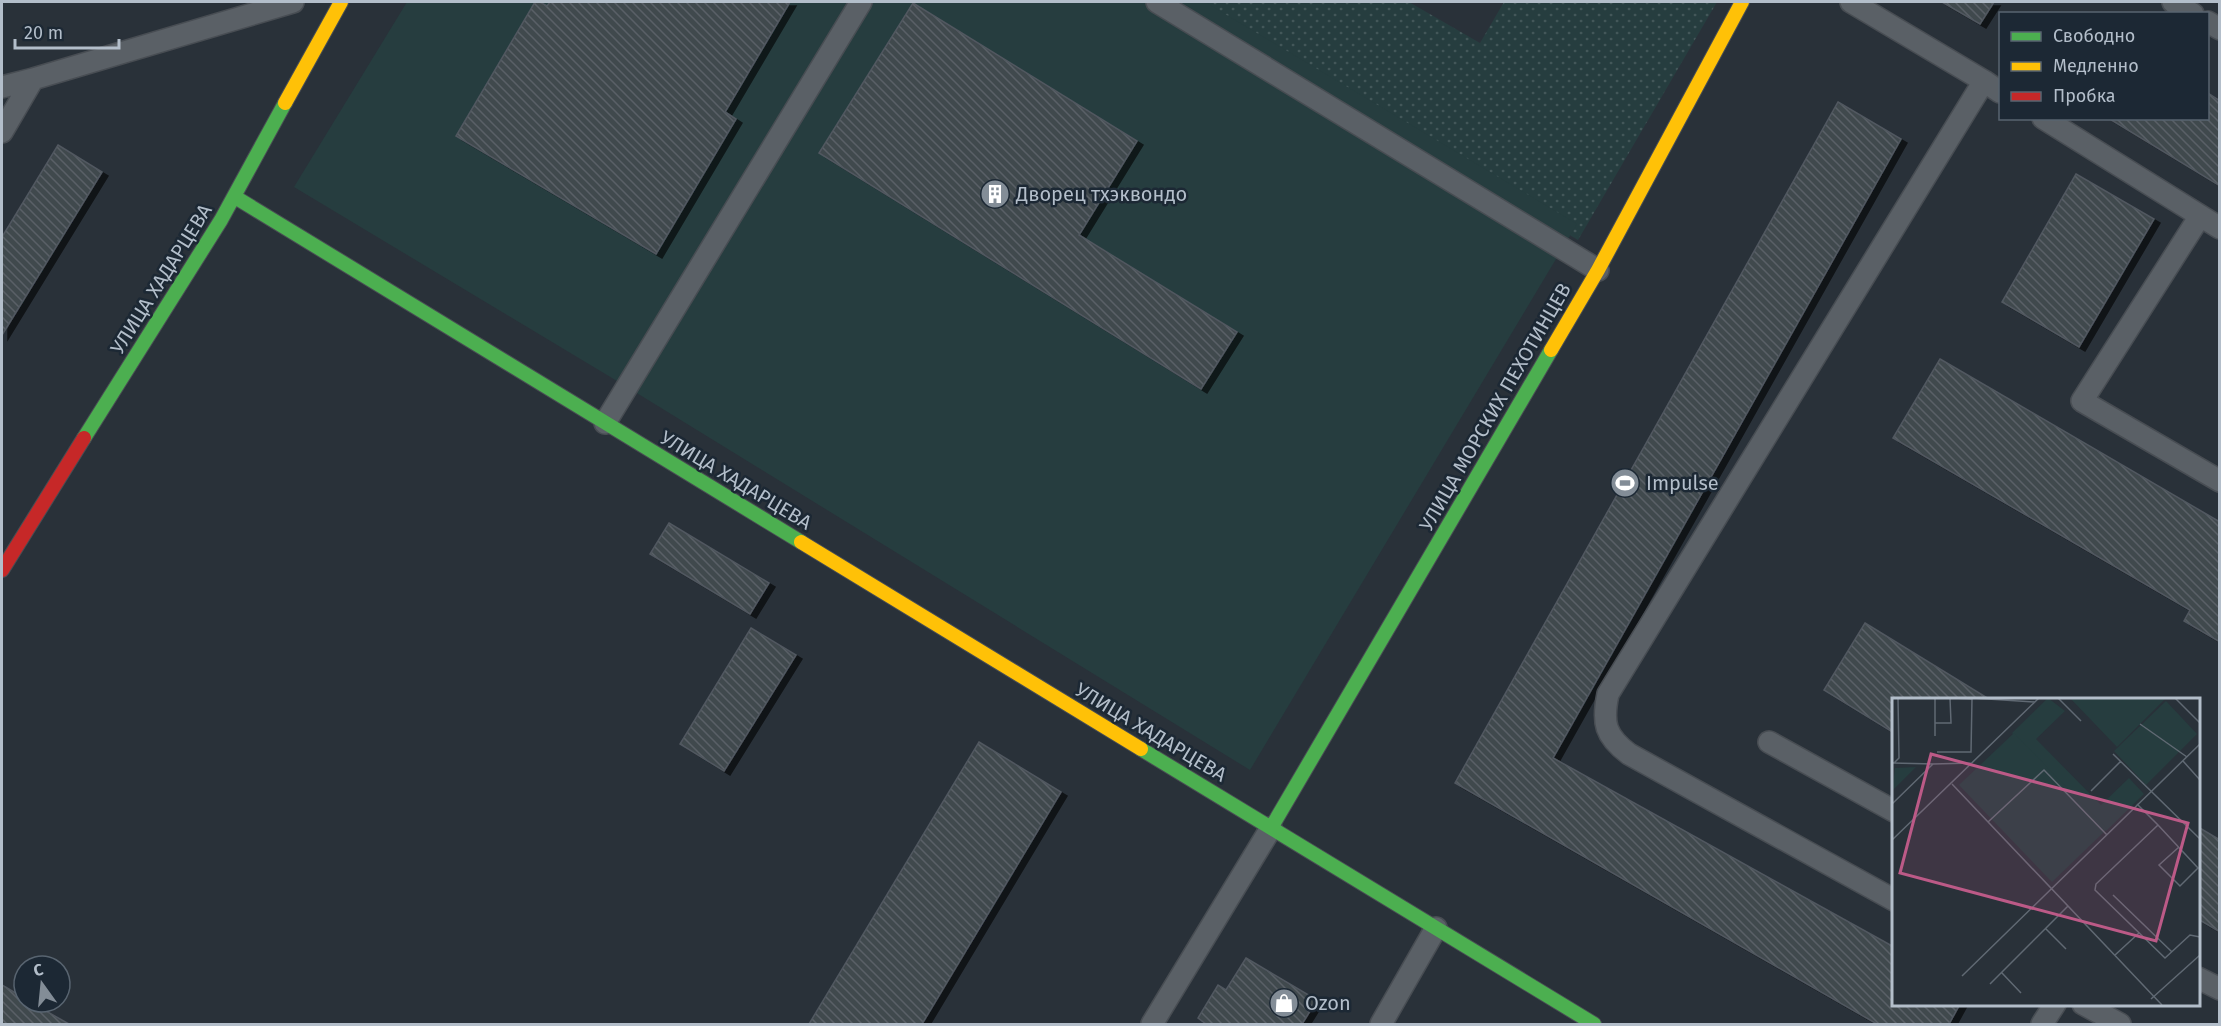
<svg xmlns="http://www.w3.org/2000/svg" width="2221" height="1026" font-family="'Fira Sans',sans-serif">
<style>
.grass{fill:url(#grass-dots)}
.green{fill:#263d3f}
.building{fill:url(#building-back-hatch);stroke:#515860;stroke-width:1.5;filter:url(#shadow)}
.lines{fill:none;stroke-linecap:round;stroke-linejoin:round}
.lane-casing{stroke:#484d53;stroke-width:24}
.fast-casing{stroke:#484d53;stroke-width:16}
.slow-casing{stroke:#484d53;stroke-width:16}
.jam-casing{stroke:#484d53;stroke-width:16}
.lane{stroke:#5a6066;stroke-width:21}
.fast{stroke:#4caf50;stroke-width:14}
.slow{stroke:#ffc107;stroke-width:14}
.jam{stroke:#c62828;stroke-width:14}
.labels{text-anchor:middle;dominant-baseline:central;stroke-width:5;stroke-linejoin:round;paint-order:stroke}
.poi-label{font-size:20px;fill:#b3beca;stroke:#1c2834;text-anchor:start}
.street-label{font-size:20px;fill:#b3beca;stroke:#1c2834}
.inset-road{fill:none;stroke:#606973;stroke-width:1.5}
.view{fill:#bc5a87;fill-opacity:0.15;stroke:#bc5a87;stroke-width:3}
.inset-edge{fill:none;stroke:#b3beca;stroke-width:3}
</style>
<defs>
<pattern id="grass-dots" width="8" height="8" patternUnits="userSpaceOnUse" patternTransform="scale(1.5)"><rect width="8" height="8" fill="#263d3f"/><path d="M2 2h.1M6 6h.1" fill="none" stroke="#435759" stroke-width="1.8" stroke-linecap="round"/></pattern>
<pattern id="building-back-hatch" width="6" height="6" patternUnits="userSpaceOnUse" patternTransform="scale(1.5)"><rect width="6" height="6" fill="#41484e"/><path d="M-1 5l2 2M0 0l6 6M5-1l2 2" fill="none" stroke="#5a6166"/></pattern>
<filter id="shadow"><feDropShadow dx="6" dy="4" stdDeviation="0" flood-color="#0009"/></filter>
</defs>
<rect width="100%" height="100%" fill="#293139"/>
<!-- grass -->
<path class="grass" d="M1181 2H1409L1480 43 1504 2H1717L1578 240Z"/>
<!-- green -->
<path class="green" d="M407 2H1205L1577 224 1250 770 627 387 294 187Z"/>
<!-- building -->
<path class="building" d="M535 2H540L547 6 550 2H790L725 112 736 119 656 254 456 136Z
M1942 2H1994L1980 24Z
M913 3 1137 141 1079 235 1237 332 1201 389 819 153Z
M2208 93 2220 101V186L2108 118H2208Z
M1838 102 1901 139 1553 758 1894 947V1004H1960L1949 1024H1877L1455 783Z
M58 145 102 172 2 335V237Z
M2076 174 2154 219 2079 347 2002 302Z
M1940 359 2220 522V642L2184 621 2190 610 1893 438Z
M669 523 769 583 750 614 650 554Z
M1865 623 1989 699H1894V733L1824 690Z
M751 628 796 655 724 771 680 744Z
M979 742 1061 792 922 1024H809Z
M2198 827 2220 840V932L2198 919Z
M1246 958 1317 1000 1302 1024H1206L1198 1018 1218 985 1226 990Z
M2 985 24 998V1002H30L69 1024H2Z"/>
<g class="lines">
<!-- lane casing -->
<g class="lane-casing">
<path id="lane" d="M1157 2 1598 270
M1851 2 1984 81 1608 694C1602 723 1605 736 1629 754L1894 900
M2173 2 2193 14
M2208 22 2220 29
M33 79 293 2
M1984 81 2000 92
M2 87 33 79 2 132
M2043 118 2220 228
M2200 216 2082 401 2220 481
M605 423 861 2
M1769 742 1894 811
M2198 978 2220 989
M2083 1004 2120 1024
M1152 1024 1271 828
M1381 1024 1436 928
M2042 1024 2055 1004"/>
</g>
<!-- fast casing -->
<g class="fast-casing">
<path id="fast" d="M235 197 801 542
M84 438 221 220 285 103
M1141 749 1594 1024
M1271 828 1551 350"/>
</g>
<!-- slow casing -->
<g class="slow-casing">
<path id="slow" d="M285 103 341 2
M1551 350 1598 270 1742 2
M801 542 1141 749"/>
</g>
<!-- jam casing -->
<g class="jam-casing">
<path id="jam" d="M2 570 84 438"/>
</g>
<!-- lane -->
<use href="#lane" class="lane"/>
<!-- fast -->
<use href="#fast" class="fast"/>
<!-- slow -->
<use href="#slow" class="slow"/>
<!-- jam -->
<use href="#jam" class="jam"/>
</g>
<!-- icons -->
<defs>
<g id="building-disc" transform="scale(1.5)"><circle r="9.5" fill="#838d97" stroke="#1c2834"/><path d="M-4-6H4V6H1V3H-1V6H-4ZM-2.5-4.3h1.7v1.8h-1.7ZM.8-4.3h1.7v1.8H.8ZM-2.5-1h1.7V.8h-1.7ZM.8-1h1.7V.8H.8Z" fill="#fff"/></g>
<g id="stadium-disc" transform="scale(1.5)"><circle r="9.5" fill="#838d97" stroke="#1c2834"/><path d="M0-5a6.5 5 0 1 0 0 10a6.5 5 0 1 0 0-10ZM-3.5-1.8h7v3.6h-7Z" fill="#fff"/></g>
<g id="shop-disc" transform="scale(1.5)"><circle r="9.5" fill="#838d97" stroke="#1c2834"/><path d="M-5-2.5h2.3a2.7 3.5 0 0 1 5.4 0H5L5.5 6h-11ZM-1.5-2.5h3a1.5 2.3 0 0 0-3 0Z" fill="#fff"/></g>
</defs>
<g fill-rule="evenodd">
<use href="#building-disc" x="995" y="194"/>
<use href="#stadium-disc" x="1625" y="483"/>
<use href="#shop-disc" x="1284" y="1003"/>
</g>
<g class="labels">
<!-- poi labels -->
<g class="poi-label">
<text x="1016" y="194">Дворец тхэквондо</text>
<text x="1646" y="483">Impulse</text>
<text x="1305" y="1003">Ozon</text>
</g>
<!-- street labels -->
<g class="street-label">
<text transform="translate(161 279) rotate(-58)">УЛИЦА ХАДАРЦЕВА</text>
<text transform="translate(1495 407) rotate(-60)">УЛИЦА МОРСКИХ ПЕХОТИНЦЕВ</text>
<text transform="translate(736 480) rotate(31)">УЛИЦА ХАДАРЦЕВА</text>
<text transform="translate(1151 732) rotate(31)">УЛИЦА ХАДАРЦЕВА</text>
</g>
</g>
<!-- overview -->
<g transform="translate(1892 698)">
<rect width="308" height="308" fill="#293139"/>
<path d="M156 0 173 13 144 41 209 107 237 80 252 96 214 133 120 35ZM274 3 305 36 254 87 222 53ZM24 69 0 93 3 70Z" fill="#263d3f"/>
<path d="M178 0H274L225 49ZM122 35 215 131 160 184 67 87Z" fill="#263d3f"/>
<path class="inset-road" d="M43 0V38M80 0 143 4M166 0 189 23M283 0 308 25M43 25H59L58 0M248 26 295 59M45 54H79L80 1 62 0M221 56 308 141M291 63 308 82M0 65 41 66 0 106M2 65 7 60 6 0M41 66 80 65M60 86 270 307M199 93 229 63M245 106 266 127 204 186 203 192 273 260 298 237 308 239M96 124 152 72 215 137M266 127 306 170 288 188 267 167 287 149M0 142 147 0M221 197 280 254M154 231 174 251M223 257 247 235M110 275 129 295M70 278 308 46M98 286 176 208M259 301 308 257"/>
<path class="view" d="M39 56 296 125 264 243 8 175Z"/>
<rect width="308" height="308" class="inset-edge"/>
</g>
<!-- border -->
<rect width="2221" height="1026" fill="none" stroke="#b3beca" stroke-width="6"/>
<!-- legend -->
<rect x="1999" y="12" width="210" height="108" fill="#1c2834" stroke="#586470" stroke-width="1.5"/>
<rect x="2011" y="32" width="30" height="9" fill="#4caf50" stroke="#586470" stroke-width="1.5"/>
<text x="2053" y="42" font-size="18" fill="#b3beca">Свободно</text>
<rect x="2011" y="62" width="30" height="9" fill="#ffc107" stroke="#586470" stroke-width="1.5"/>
<text x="2053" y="72" font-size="18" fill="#b3beca">Медленно</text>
<rect x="2011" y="92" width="30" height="9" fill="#c62828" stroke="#586470" stroke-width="1.5"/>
<text x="2053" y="102" font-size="18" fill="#b3beca">Пробка</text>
<!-- north arrow -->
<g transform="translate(42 984) rotate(345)"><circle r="28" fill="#1c2834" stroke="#586470" stroke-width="1.5"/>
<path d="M0-4.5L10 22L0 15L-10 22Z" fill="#838d97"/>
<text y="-9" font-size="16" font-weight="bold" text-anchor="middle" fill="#b3beca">С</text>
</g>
<!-- scale -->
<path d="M15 39v9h104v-9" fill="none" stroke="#b3beca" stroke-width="3"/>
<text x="24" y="39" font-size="18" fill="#b3beca" stroke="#1c2834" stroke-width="4.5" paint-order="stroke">20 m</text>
</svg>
